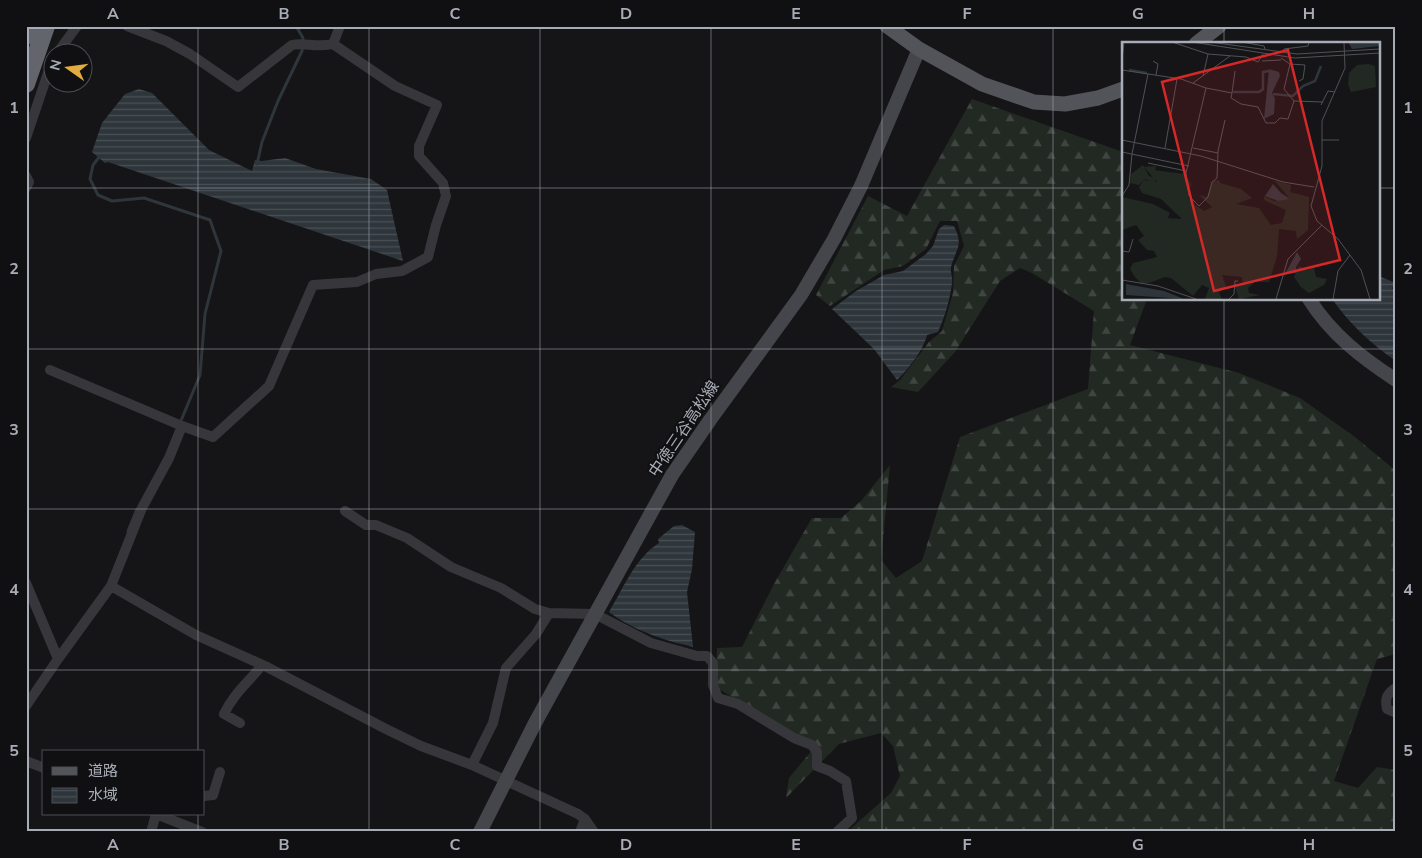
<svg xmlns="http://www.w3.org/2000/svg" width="1422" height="858" font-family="'Nunito Sans','Noto Sans JP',sans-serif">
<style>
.forest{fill:url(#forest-firs)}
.water{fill:url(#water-rules)}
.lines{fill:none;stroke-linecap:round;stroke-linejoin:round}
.stream{stroke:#2e363c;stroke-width:3}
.street{stroke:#37373b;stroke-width:10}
.secondary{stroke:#45464b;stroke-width:14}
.primary{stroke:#53545a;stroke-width:15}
.highway{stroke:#63656c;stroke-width:18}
.grid{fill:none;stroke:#a8acb6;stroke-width:1;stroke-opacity:0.55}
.labels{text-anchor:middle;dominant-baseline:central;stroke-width:4;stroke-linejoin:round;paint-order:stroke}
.street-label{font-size:16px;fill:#a8acb6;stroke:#101012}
.inset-river{fill:none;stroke:#2e363c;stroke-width:2.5}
.inset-road{fill:none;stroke:#505157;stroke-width:1}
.view{fill:#d62828;fill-opacity:0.15;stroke:#d62828;stroke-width:2.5}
.inset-edge{fill:none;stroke:#a8acb6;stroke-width:2.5}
.neatline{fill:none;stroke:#a8acb6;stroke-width:2}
.grid-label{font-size:16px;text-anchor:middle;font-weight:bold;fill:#a8acb6}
</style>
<defs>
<pattern id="forest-firs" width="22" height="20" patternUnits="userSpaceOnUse" patternTransform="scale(1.25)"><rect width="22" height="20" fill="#222922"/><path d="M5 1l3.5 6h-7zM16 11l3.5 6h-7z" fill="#3f4540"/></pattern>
<pattern id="water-rules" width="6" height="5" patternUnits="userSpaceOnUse" patternTransform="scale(1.25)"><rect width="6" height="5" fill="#2e363c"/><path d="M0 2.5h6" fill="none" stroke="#495056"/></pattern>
</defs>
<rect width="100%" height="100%" fill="#151517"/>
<!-- forest -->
<path class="forest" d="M972 99 1123 152V299H1147L1130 345 1239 373 1300 398 1355 437 1396 471V654L1377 659 1334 781 1358 788 1377 767 1396 770V832H847L891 793 900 776 893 746 881 733 839 744 786 798 789 778 813 749 716 687 717 648 742 647 774 584 812 518H841L861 501 890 465 881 560 896 578 922 561 960 437 1088 389 1094 311 1032 273 1020 268 1000 281 955 352 918 392 891 387 900 380 929 342 942 331 953 293 954 266 964 246 957 221H940L926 249 903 266 884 270 830 306 816 295 868 196 907 216Z"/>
<!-- water -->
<path class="water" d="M139 89 152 93 209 150 252 171 255 160 262 161 285 158 316 169 371 179 387 190 403 261 108 162 105 163 92 152 102 123 125 94Z
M944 225 954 226C964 247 956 248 951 267 950 272 953 277 952 283 950 300 945 316 938 332L927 335C924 349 908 370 897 380L874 349 832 309 856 291 884 275 903 271 926 254 933 246 939 229Z
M1378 274 1381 277 1396 283 1392 288 1396 293V361C1371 344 1349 323 1332 299H1378Z
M682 525 695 532 692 569 687 592 693 647C685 644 678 644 670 641 649 635 626 625 609 612 623 589 635 558 659 543L658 539 674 526Z"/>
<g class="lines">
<!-- stream -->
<path class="stream" d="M100 156 93 165 90 179 98 195 112 201 144 198 210 220 221 251 205 314 200 375 180 423
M257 164 262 142 278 101 302 51 303 38 296 26
M128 531 137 509"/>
<!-- street -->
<path class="street" d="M333 44 340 26
M58 52 77 26
M26 138 52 61
M26 176 29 182 26 188
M50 370 182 426
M345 511 366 525H376L407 538 451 567 501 588 535 609 549 613 595 614 651 643 697 656H707L713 663V685L718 698 738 704 794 738 812 745 817 752V766L830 771 846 781 852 818 837 832
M26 583 58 659
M111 586 196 635 265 666 386 729 421 746 472 765 578 814 585 819 594 832
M1394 689C1386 695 1385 699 1387 709L1396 713
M26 706 58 659 111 586 142 508 169 458 182 426 213 437 269 386 313 285 357 282 376 274 402 271 428 257 436 225 446 196 443 183 419 156V146L437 105 395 86 333 44C317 48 304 42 292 45L238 87 190 54 166 41 127 26
M240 723 224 714C234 693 248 683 262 665
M26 761 44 768
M472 765 493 723 506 668 536 634 549 613
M204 796 213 795 220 772
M156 814 202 832
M151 832 156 814
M580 832 585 819"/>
<!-- secondary -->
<path class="secondary" d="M1309 299C1331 334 1362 358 1396 380
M480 832 535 723 672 475 710 420 801 295 834 239 861 186 919 49"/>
<!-- primary -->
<path class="primary" d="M887 26 919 49 982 84 1034 102 1065 104 1098 98 1123 89
M1196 44 1219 26"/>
<!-- highway -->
<path class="highway" d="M26 36 30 26
M26 84 46 26"/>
</g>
<!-- grid -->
<path class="grid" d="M198 26V752M369 26V832M540 26V832M711 26V832M882 26V832M1053 26V832M1224 26V44M26 188H1123M1378 188H1396M1224 299V832M26 349H1396M26 509H1396M26 670H1396M198 814V832"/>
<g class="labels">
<!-- street labels -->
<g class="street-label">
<text transform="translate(684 429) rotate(-56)">中徳三谷高松線</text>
</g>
</g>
<!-- overview -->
<g transform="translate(1122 42)">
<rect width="258" height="258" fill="#151517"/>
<path d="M34 124 33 128 39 129 63 132 69 142 66 154 69 160 82 169 90 165 77 153 85 155 91 139 97 138 98 141 119 147 130 156 114 162 137 166 149 183 160 181 164 168 142 158V154L152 159 168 157 153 139 169 143 168 150 187 155 186 188 175 197 174 189 157 187 155 214 147 240H133L126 246 127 251 138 253 117 257 112 242 121 243 120 235 100 233 104 244 97 251 100 257H83L87 246 80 243 71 254 49 236 43 235 27 241H19L13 235 8 227 11 221 35 215 32 209 25 208 16 198 22 194 14 183 0 188V155L31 162 48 171 46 176 60 177 39 157 20 151 17 145 22 138 35 140 22 125ZM177 224 185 228 192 225 194 235 205 237 202 243 187 251 179 245 172 235Z" fill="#222922"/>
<path d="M21 123 27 134 33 136V142L23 137 17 143 8 141 9 132Z" fill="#222922"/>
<path d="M246 22 253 24 254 45 229 50 226 42 227 31 235 23Z" fill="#222922"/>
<path d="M226 0H257V4L230 7ZM147 27 157 30 158 34 150 51 153 56 152 72 142 77ZM151 142 159 151 168 157 156 159 143 154ZM175 210 179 217 174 225 175 231 163 232ZM4 242 42 249 62 257 4 253Z" fill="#2e363c"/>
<path class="inset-river" d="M7 28 25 31M111 50H137L141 47V30L147 29M151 52 171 54 181 44 193 39 199 24"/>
<path class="inset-road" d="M50 0 86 12 124 15 136 20 141 12M70 0 173 16 258 11M88 0 175 12 258 7M120 0 142 4 143 7M222 0 223 26 200 79V124L189 164 195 179 216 197 239 228 248 257M161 10 162 7 186 4 187 0M159 16 168 22 183 23 181 37 177 39M0 17 2 0M31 19 36 22 34 33M140 19 159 18M0 28 59 37 84 46 110 51 109 56 119 62 136 65 144 81H153L158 76 166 77 172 59 162 47 168 22M81 34 86 12M71 41 108 14M84 46 64 131 67 154 77 164 86 155 90 140 95 136 96 109 103 78M110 51 113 29M172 59 201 60M199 63 206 49 213 50M0 98 79 114 161 140 192 145M200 98H217M43 106 55 37M71 106 96 111M0 110 67 124M26 121 64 129M0 154 7 143 10 112 26 32M0 209 7 210 11 197M0 238 36 244 74 257M107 257 112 252 113 239H116M154 257 166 217 200 183M211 257 216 229 228 213"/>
<path class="view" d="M166 8 218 218 92 249 40 40Z"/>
<rect width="258" height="258" class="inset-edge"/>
</g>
<!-- border -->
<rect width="1422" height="858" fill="none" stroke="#101012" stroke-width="55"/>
<!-- legend -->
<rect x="42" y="750" width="162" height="65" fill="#101012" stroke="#4d4e54"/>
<rect x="52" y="767" width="25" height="8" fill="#53545a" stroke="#4d4e54"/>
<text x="88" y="776" font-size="15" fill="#a8acb6">道路</text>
<rect x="52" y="788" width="25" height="15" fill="url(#water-rules)" stroke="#4d4e54"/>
<text x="88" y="800" font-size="15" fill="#a8acb6">水域</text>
<!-- north arrow -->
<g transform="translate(68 68) rotate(284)"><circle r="24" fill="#101012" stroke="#4d4e54"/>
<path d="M0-4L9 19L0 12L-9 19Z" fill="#e3ac41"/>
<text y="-8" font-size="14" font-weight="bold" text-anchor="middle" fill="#a8acb6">N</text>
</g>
<rect x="28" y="28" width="1366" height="802" class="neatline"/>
<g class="grid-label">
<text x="113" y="19">A</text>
<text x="284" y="19">B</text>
<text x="455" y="19">C</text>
<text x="626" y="19">D</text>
<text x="796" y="19">E</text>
<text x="967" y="19">F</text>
<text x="1138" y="19">G</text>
<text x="1309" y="19">H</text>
<text x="14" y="113">1</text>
<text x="1408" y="113">1</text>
<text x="14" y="274">2</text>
<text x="1408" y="274">2</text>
<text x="14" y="435">3</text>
<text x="1408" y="435">3</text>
<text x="14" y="595">4</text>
<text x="1408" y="595">4</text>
<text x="14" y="756">5</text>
<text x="1408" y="756">5</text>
<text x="113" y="850">A</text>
<text x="284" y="850">B</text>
<text x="455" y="850">C</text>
<text x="626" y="850">D</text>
<text x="796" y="850">E</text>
<text x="967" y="850">F</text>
<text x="1138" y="850">G</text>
<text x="1309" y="850">H</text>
</g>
</svg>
